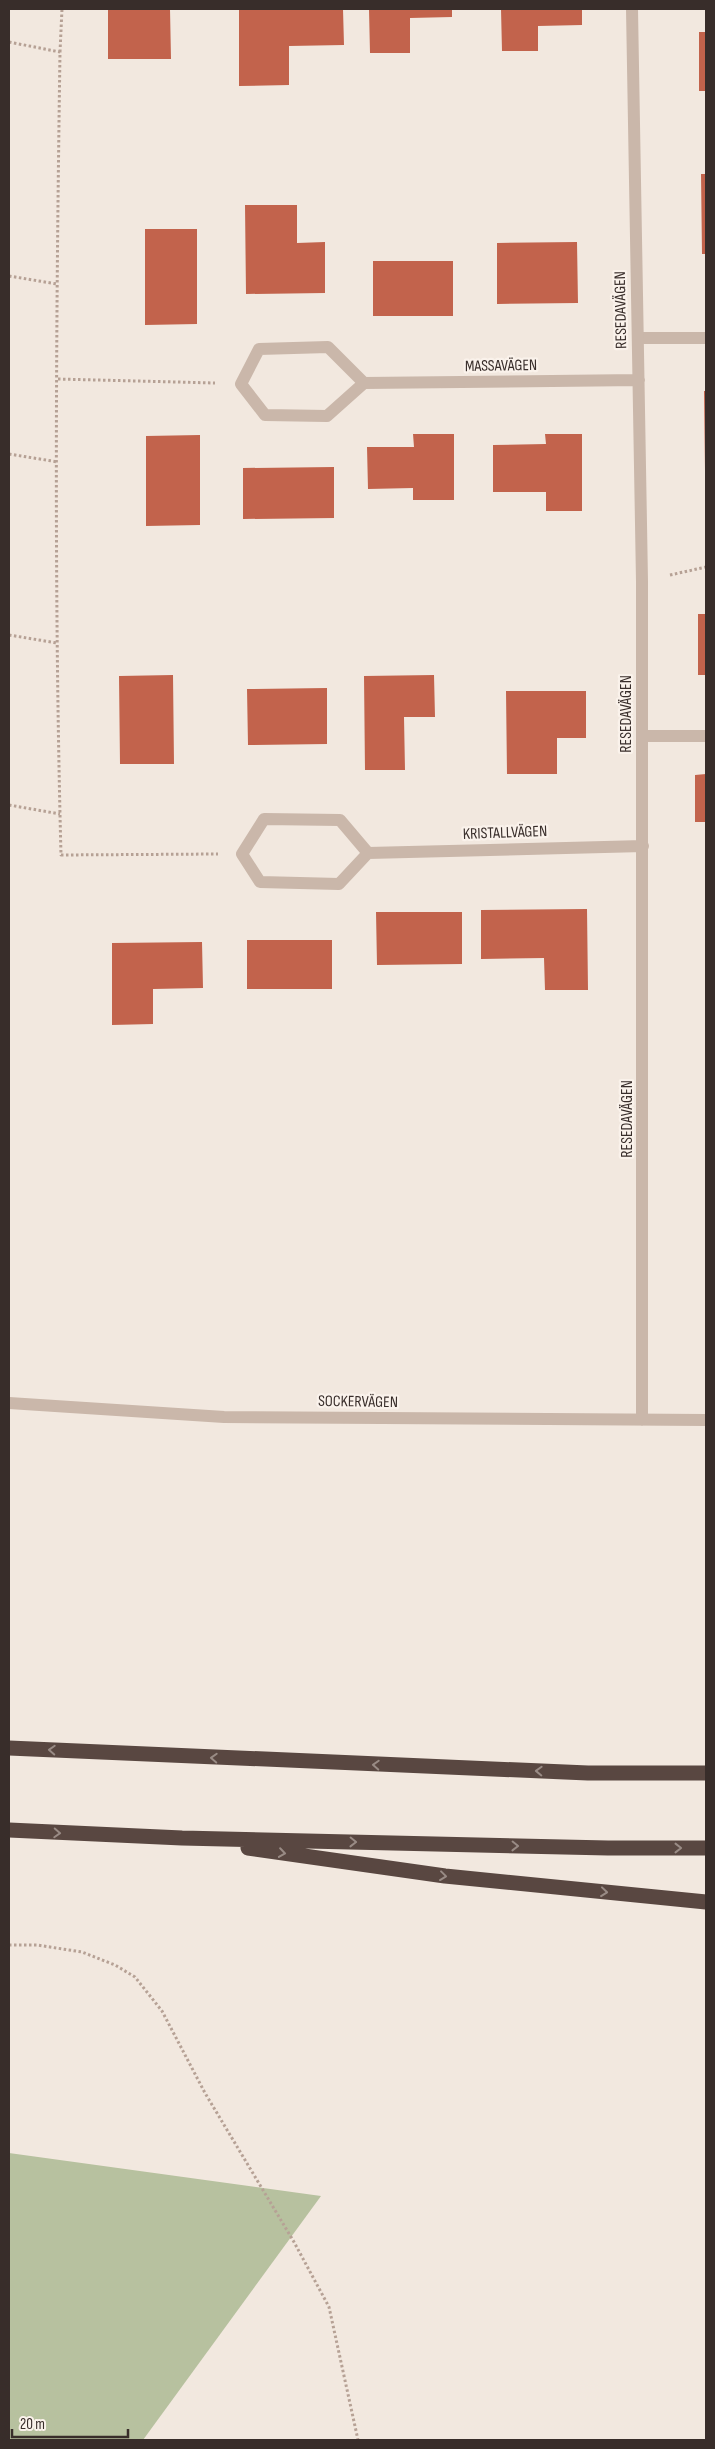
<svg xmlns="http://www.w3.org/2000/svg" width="715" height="2449" font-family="'Sofia Sans Condensed',sans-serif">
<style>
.green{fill:#b7c19f}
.building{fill:#c2634c}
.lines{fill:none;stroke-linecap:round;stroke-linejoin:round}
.path{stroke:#b6a195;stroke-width:3;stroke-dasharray:2.5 2.5;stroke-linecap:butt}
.service{stroke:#cab7aa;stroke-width:12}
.minor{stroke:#cab7aa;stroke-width:12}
.motorway{stroke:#594741;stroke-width:15}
.oneway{stroke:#998b85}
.labels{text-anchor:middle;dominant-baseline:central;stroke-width:4.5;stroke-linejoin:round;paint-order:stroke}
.street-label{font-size:16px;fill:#382d2a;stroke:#faf2eb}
</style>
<rect width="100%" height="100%" fill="#f2e8df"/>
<!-- green -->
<path class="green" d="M9 2153 321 2196 143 2440H9Z"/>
<!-- building -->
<path class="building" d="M108 9H170L171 59H108Z
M239 9H343L344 45 289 46V85L239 86Z
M369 9H452V17L410 18V53H370Z
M501 9H582V25L538 26V51H502Z
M699 32H706V91H699Z
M701 174H706V254H702Z
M245 205H297V243L325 242V293L246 294Z
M145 229H197V324L145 325Z
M577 242 578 303 497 304V243Z
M373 261H453V316H373Z
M704 391H706V471H705Z
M413 434H454V500H413V488L368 489 367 447H414Z
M545 434H582V511H546V492H493V445L546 444Z
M200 435V525L146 526V436Z
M334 467V518L243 519V468Z
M698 614H706V675H698Z
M173 675 174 764H120L119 676Z
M434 675 435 717H404L405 770H365L364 676Z
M327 688V744L248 745 247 689Z
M506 691H586V738H557V774H507Z
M706 774V822H695V775Z
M587 909 588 990H545L544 958 481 959V910Z
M376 912H462V964L377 965Z
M247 940H332V989H247Z
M202 942 203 988 153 989V1024L112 1025V943Z"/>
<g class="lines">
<!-- path -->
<path class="path" d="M9 42 60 52C56 320 54 587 61 855L218 854
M60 52 62 9
M9 276 57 284
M58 379 215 383
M9 454 58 462
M670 575 706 567
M9 635 57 643
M9 805 60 814
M9 1945H37L82 1952 115 1965 135 1977 162 2011 205 2093 294 2242 329 2307 358 2440"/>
<!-- service -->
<path class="service" d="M638 338H706
M642 736H706"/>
<!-- minor -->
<path class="minor" d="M632 9 642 581V1420
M364 383 327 416 265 415 241 384 259 349 328 347 364 383 639 380
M368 853 339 884 260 882 242 854 264 819 340 820 368 853 643 846
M9 1403 224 1417 706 1420"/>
<!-- motorway -->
<path class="motorway" d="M9 1748 588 1773H706
M9 1830 182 1838 608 1848H706
M248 1848 445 1876 706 1902"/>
</g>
<!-- one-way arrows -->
<defs><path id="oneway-chevron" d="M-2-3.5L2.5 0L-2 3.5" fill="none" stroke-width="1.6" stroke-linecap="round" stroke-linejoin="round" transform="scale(1.25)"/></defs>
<g class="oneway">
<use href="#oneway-chevron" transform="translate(52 1750) rotate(-177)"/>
<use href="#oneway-chevron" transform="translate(214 1758) rotate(-177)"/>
<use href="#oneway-chevron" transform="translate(376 1765) rotate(-177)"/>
<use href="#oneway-chevron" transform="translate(539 1771) rotate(-178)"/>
<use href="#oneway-chevron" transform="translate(57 1833) rotate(3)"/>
<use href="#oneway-chevron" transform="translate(353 1842) rotate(1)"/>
<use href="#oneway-chevron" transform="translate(515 1846) rotate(1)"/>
<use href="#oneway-chevron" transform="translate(678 1848)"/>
<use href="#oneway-chevron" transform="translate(282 1853) rotate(8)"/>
<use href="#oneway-chevron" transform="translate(443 1876) rotate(7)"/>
<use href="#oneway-chevron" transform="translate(604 1892) rotate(6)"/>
</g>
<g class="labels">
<!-- street labels -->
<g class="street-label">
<text transform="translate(621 310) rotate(-91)">RESEDAVÄGEN</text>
<text transform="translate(501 366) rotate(-1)">MASSAVÄGEN</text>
<text transform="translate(626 714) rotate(-90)">RESEDAVÄGEN</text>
<text transform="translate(505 833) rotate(-2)">KRISTALLVÄGEN</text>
<text transform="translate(627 1119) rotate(-90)">RESEDAVÄGEN</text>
<text transform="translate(358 1402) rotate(1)">SOCKERVÄGEN</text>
</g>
</g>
<!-- border -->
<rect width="715" height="2449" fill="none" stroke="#382d2a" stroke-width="20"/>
<!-- scale -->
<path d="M12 2429v8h116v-8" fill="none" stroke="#382d2a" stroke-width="2.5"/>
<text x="20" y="2429" font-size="15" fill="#382d2a" stroke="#faf2eb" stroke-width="4" paint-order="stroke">20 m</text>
</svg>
